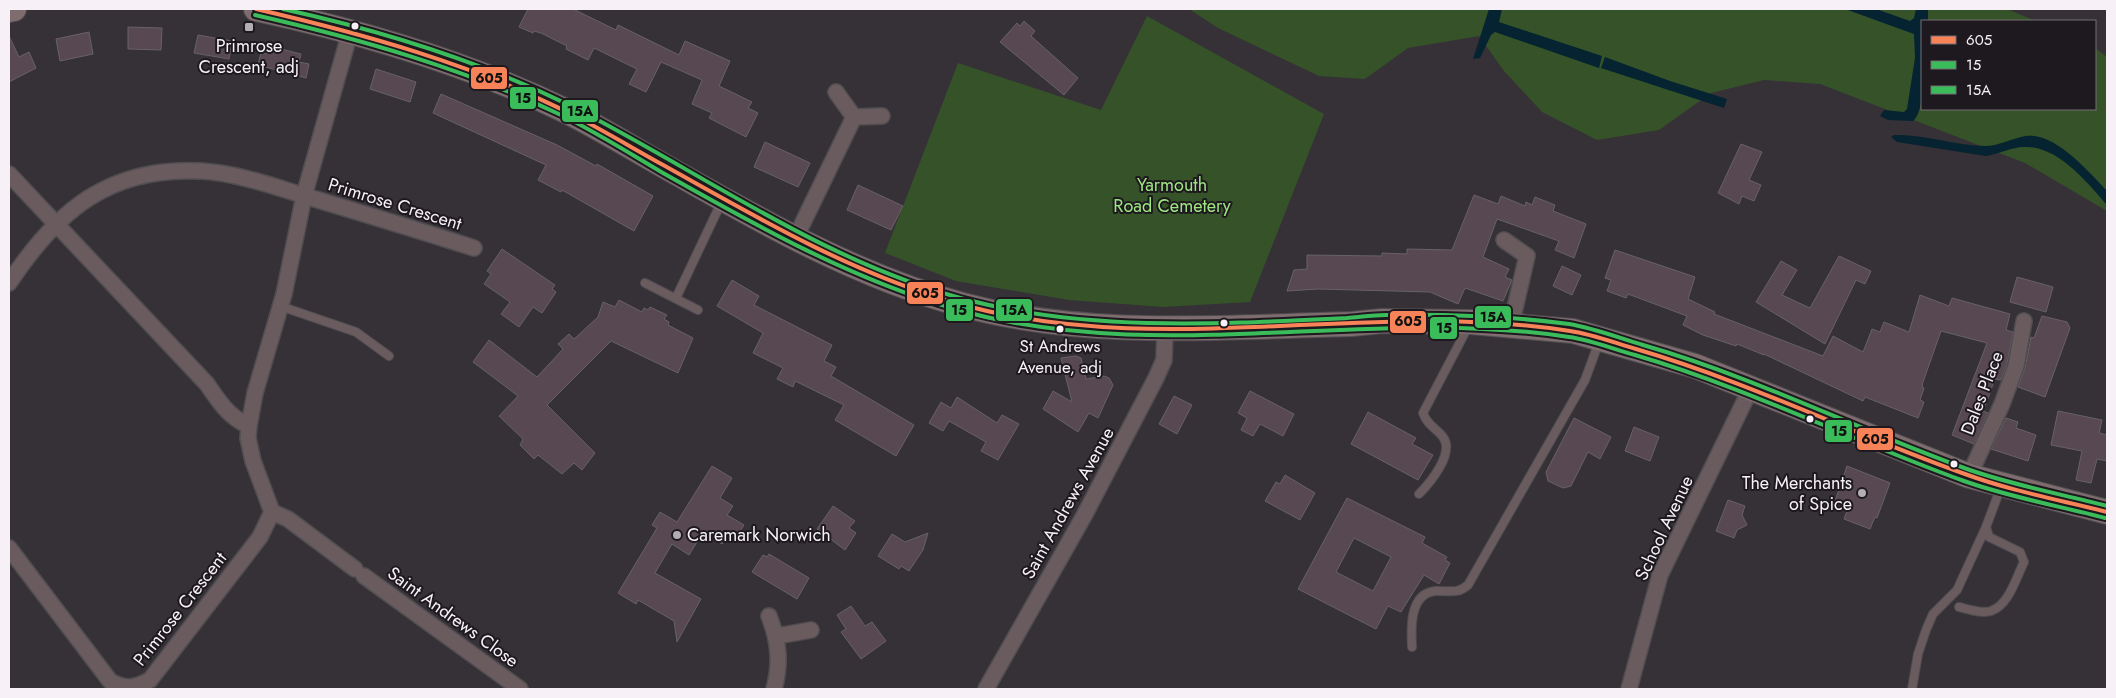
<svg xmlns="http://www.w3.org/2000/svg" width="2116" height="698" font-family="Jost,sans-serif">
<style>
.green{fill:#355229}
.water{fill:#052330}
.building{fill:#584852;stroke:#676266;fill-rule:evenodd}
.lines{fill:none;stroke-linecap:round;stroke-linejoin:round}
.lane-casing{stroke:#504d51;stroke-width:10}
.street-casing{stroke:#504d51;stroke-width:18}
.primary-casing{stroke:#504d51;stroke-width:26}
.lane{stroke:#6a5c5e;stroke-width:8}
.street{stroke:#6a5c5e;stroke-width:15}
.primary{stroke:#7e6c6f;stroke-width:24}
.bus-1-casing{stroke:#1d191e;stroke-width:8}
.bus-2-casing{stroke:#1d191e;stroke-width:8}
.bus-3-casing{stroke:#1d191e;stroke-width:8}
.bus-1{stroke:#f88358;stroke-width:4}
.bus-2{stroke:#3bbc5b;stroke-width:4}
.bus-3{stroke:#3bbc5b;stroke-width:4}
.bus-dot{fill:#f7f1f7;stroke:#1d191e;stroke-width:2}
.poi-dot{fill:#b3aeb4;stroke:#1d191e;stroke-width:2}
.labels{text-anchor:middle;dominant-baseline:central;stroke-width:4;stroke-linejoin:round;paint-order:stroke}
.bus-label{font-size:17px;fill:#f7f1f7;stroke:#1d191e}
.poi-label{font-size:18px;fill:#f7f1f7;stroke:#1d191e}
.park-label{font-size:18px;fill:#9fe783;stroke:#1d191e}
.street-label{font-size:18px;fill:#f7f1f7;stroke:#1d191e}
.line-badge{stroke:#1d191e;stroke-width:2}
.pale-badge-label{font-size:14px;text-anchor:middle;font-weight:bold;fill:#111}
</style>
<rect width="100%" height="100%" fill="#363137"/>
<!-- green -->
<path class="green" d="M1189 9H2007L2036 21H1922V109H2095V48L2107 57V211L2025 163 1820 84 1764 80 1711 93 1659 130 1597 140 1542 112 1504 71 1479 36 1408 48 1365 79 1319 76 1218 28Z
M1147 16 1324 114 1250 302 1163 307 1069 300 956 281 885 253 958 63 1101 110Z"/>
<!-- water -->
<path class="water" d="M1489 9H1502L1499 22 1602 56 1599 68 1495 32 1491 35 1480 58 1473 59Z
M1845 9H1876L1910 21 1914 18 1916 9H1928V21H1922C1922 43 1929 107 1913 121L1888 120 1880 116 1884 110 1904 112 1907 109 1915 58 1914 34Z
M1605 57 1670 81 1727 99 1724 108 1601 68Z
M1894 135C1925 134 1956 146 1985 146 2000 146 2012 138 2026 136 2055 132 2089 172 2107 191V205C2087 182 2057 145 2024 147 2012 147 1999 154 1986 156L1897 142 1891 137Z"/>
<!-- building -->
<path class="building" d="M528 9H573L616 30 618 25 679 55 685 41 730 61 719 86 752 102 748 108 758 113 746 137 709 118 712 113 692 104 702 80 661 62 646 92 629 84 637 69 594 48 588 60 566 49 567 46 541 33 534 31 533 33 519 27Z
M1024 21 1035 31 1031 36 1078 78 1064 95 1000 42 1017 23 1020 26Z
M128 27 162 28 161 50 128 49Z
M89 32 93 54 60 61 56 39Z
M198 35 232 41 229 59 194 53Z
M9 36 19 57 29 52 36 68 9 82Z
M269 46 301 54 299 62 309 64 306 78 258 65 261 52 267 54Z
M376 69 416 82 410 102 370 89Z
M441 94 557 145 596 166 597 164 653 196 634 231 562 190 561 192 538 180 546 165 433 113Z
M765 142 810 163 798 187 754 167Z
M1741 144 1762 152 1749 180 1761 185 1754 201 1742 196 1739 204 1718 193Z
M858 185 903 206 891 230 847 210Z
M1474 195 1498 204 1501 196 1525 206 1526 202 1532 205 1535 197 1555 205 1553 211 1586 224 1574 258 1555 250 1559 241 1497 219 1483 257 1509 269 1505 277 1512 280 1503 301 1465 288 1458 304 1430 292 1318 289 1287 291 1294 270 1307 269V255L1382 256V253L1407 254V249L1452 250Z
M502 249 555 285 552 289 556 292 542 313 533 307 519 327 501 314 510 302 484 284 491 274 487 271Z
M1615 250 1695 277 1688 299 1715 312 1714 314 1823 356 1833 336 1863 352 1872 329 1880 332 1884 322 1909 332 1920 295 1949 306 1952 298 2010 314 2006 330 2013 332 2007 364 2001 380 1995 379 1983 411 1988 413 1974 444 1952 435 1987 343 1941 331 1923 382 1922 387 1924 388 1920 400 1924 402 1918 418 1865 397 1863 401 1764 354V355L1737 344 1736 346 1703 335 1683 325 1687 316 1628 294 1626 298 1607 291 1611 280 1605 278Z
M1839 256 1871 271 1865 284 1856 280 1825 344 1756 302 1781 261 1797 270 1782 295 1810 308Z
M1562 266 1581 275 1572 295 1553 286Z
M2017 277 2053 287 2046 312 2010 302Z
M732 280 759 296 754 305 832 345 824 361 836 367 831 376 914 425 896 456 835 420 844 405 795 381 793 387 777 379 783 368 753 353 763 333 717 306Z
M619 300 642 312 644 308 648 310 650 307 667 315 664 319 669 322 668 325 693 338 678 373 611 341 547 405 595 453 582 470 574 463 562 474 538 455 534 459 520 445 523 439 499 416 518 396 473 362 489 340 537 377 563 349 558 344 569 334 574 339 598 317 603 302 615 307Z
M2042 316 2067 322 2070 328 2045 397 2018 387 2025 368 2031 337 2034 338Z
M1076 356 1081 358 1086 379 1104 376 1109 378 1113 385 1098 418 1089 413 1078 432 1043 409 1053 391 1072 402 1061 358Z
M1250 391 1294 414 1283 436 1260 424 1253 436 1241 430 1247 418 1238 413Z
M1174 396 1192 405 1177 434 1159 424Z
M957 397 997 423 1002 415 1019 424 998 460 981 451 986 442 949 421 943 431 929 423 941 402 951 408Z
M2058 411 2102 420 2099 433 2107 435V461L2097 459 2091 483 2076 480 2082 451 2051 445Z
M1368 412 1416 438 1412 444 1433 455 1418 480 1351 444Z
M1574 418 1611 437 1600 459 1588 452 1571 486 1563 488 1548 481 1546 472Z
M2006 418 2018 422 2016 428 2036 435 2028 461 1991 449Z
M1634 427 1659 437 1650 461 1625 451Z
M712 466 732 478 720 498 733 506 727 515 744 525 737 536 725 538 722 544 703 532 689 555 672 544 655 573 701 599 677 642 674 621 638 600 636 604 618 593 657 528 652 525 660 512 677 522Z
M1847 466 1890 483 1877 518 1875 517 1870 529 1844 519 1849 506 1835 501Z
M1285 475 1315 493 1300 520 1265 501 1276 482 1280 484Z
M1347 498 1425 537 1422 543 1447 557 1445 560 1450 563 1439 584 1424 575 1401 612 1388 606 1376 629 1298 589ZM1354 538 1391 557 1373 591 1336 572Z
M1728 500 1745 506 1742 515 1747 525 1737 530 1734 538 1716 531Z
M833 506 855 521 849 528 856 533 845 550 817 529Z
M928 533 923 550 909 571 901 566 899 569 878 556 892 534 905 542Z
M769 554 809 578 797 599 752 572 763 555 767 557Z
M851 606 865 626 872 622 886 641 861 659 841 632 846 629 837 615Z"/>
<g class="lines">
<!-- lane casing -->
<g class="lane-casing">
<path id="lane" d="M645 283 698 310
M676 298 722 201
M280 306 356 332 389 356
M1419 494C1430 483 1455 453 1443 437 1436 428 1427 425 1423 413L1468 327
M1959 607C1968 609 1981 614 1991 611 2009 605 2016 578 2024 562L2020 552 1989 537 1986 527 2001 487
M1412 647C1411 629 1409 594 1435 591 1448 590 1457 595 1468 585L1585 380 1599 342
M1912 689 1918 654 1926 630 1933 614 1957 590 1986 527"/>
</g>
<!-- street casing -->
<g class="street-casing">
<path id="street" d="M836 92 854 117
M9 174 207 384C219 402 229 417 249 426
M795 239 854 117 882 116
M1504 240 1527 256 1511 325
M9 283C57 211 109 166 201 171 239 173 278 188 315 199 368 215 421 231 474 248
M1969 476 2002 404 2016 366 2024 321
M272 512 288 519 355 569
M9 548 110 681C126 690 135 688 150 680L260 537 272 512 253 461 248 438 249 426 255 393 284 294 304 196 350 32
M364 576 520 689
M769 616C779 642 781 663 774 689
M777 636 811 630
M986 689 1085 514 1156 378 1164 360 1165 330
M1629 689 1660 575 1751 388"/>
</g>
<!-- primary casing -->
<g class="primary-casing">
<path id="primary" d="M256 9C362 32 468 63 566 111 602 129 637 151 673 171 766 224 859 277 963 305 1090 339 1222 327 1352 324L1382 321 1471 322 1573 331 1695 366 1969 476 2107 512
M9 10 14 9"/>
</g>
<!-- lane -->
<use href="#lane" class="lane"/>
<!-- street -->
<use href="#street" class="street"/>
<!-- primary -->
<use href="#primary" class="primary"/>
<!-- bus-1 casing -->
<g class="bus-1-casing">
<path id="bus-1" d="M256 9C364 34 472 64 571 114 603 130 634 149 665 166 759 219 852 273 956 303 1157 361 1367 299 1570 331 1592 334 1615 343 1636 349 1749 382 1855 435 1965 474 2011 491 2060 500 2107 512"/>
</g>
<!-- bus-2 casing -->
<g class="bus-2-casing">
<path id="bus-2" d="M255 15C360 39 463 68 561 115 596 132 629 153 663 173 757 226 851 279 955 309 1155 367 1366 306 1569 337 1591 340 1613 349 1635 355 1748 388 1853 441 1964 481 2009 497 2059 506 2105 518"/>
</g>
<!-- bus-3 casing -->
<g class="bus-3-casing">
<path id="bus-3" d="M283 9C383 31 483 62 575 108 704 174 822 261 964 299 1087 332 1221 324 1347 318 1360 317 1373 315 1386 315 1447 314 1509 316 1569 324 1594 328 1619 338 1643 345 1755 377 1858 430 1967 469 2012 485 2061 494 2107 506"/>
</g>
<!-- bus-1 -->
<use href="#bus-1" class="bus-1"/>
<!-- bus-2 -->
<use href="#bus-2" class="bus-2"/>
<!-- bus-3 -->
<use href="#bus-3" class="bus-3"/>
</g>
<!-- markers -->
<g class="bus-dot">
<circle cx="355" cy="26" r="4.5"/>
<circle cx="1224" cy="323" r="4.5"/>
<circle cx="1060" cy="329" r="4.5"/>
<circle cx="1810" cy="419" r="4.5"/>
<circle cx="1954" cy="464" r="4.5"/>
</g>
<g class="poi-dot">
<rect x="244" y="22" width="10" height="10" rx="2.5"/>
<circle cx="1862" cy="493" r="5"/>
<circle cx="677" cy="535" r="5"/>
</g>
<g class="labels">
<!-- bus labels -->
<g class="bus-label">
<text x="1060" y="346">St Andrews<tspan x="1060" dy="21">Avenue, adj</tspan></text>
</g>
<!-- poi labels -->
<g class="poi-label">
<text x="249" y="46">Primrose<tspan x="249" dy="21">Crescent, adj</tspan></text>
<text x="1852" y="483" text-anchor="end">The Merchants<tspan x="1852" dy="21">of Spice</tspan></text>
<text x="687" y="535" text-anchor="start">Caremark Norwich</text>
</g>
<!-- park labels -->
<g class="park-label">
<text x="1172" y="185">Yarmouth<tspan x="1172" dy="21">Road Cemetery</tspan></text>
</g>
<!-- street labels -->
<g class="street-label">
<text transform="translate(395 204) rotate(17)">Primrose Crescent</text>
<text transform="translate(1982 393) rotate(-69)">Dales Place</text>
<text transform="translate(1068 503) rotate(-61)">Saint Andrews Avenue</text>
<text transform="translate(1664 528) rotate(-65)">School Avenue</text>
<text transform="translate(180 609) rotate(-52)">Primrose Crescent</text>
<text transform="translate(453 617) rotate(36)">Saint Andrews Close</text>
</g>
</g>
<g class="line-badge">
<rect x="470" y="66" width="38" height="24" rx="5" fill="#f88358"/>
<rect x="509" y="86" width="28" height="24" rx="5" fill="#3bbc5b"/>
<rect x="561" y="99" width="38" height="24" rx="5" fill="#3bbc5b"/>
<rect x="906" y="281" width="38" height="24" rx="5" fill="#f88358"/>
<rect x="945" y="298" width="29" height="24" rx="5" fill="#3bbc5b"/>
<rect x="995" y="298" width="38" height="24" rx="5" fill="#3bbc5b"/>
<rect x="1474" y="305" width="38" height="24" rx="5" fill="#3bbc5b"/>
<rect x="1389" y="310" width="38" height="24" rx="5" fill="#f88358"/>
<rect x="1429" y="316" width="29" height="24" rx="5" fill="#3bbc5b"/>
<rect x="1824" y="419" width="29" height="24" rx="5" fill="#3bbc5b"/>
<rect x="1856" y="427" width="38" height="24" rx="5" fill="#f88358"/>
</g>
<g class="pale-badge-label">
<text x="489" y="83">605</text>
<text x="523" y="103">15</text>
<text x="580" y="116">15A</text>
<text x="925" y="298">605</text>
<text x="959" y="315">15</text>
<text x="1014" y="315">15A</text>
<text x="1493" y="322">15A</text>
<text x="1408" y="326">605</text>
<text x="1444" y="333">15</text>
<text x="1839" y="436">15</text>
<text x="1875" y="444">605</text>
</g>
<!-- border -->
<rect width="2116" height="698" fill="none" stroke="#f7f1f7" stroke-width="20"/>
<!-- legend -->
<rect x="1921" y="20" width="175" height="90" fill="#1d191e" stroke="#746f75"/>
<rect x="1931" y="36" width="25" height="8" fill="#f88358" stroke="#746f75"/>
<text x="1966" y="45" font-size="15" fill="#f7f1f7">605</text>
<rect x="1931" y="61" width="25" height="8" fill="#3bbc5b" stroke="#746f75"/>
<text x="1966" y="70" font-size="15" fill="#f7f1f7">15</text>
<rect x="1931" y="86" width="25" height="8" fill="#3bbc5b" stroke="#746f75"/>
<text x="1966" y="95" font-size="15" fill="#f7f1f7">15A</text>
</svg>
